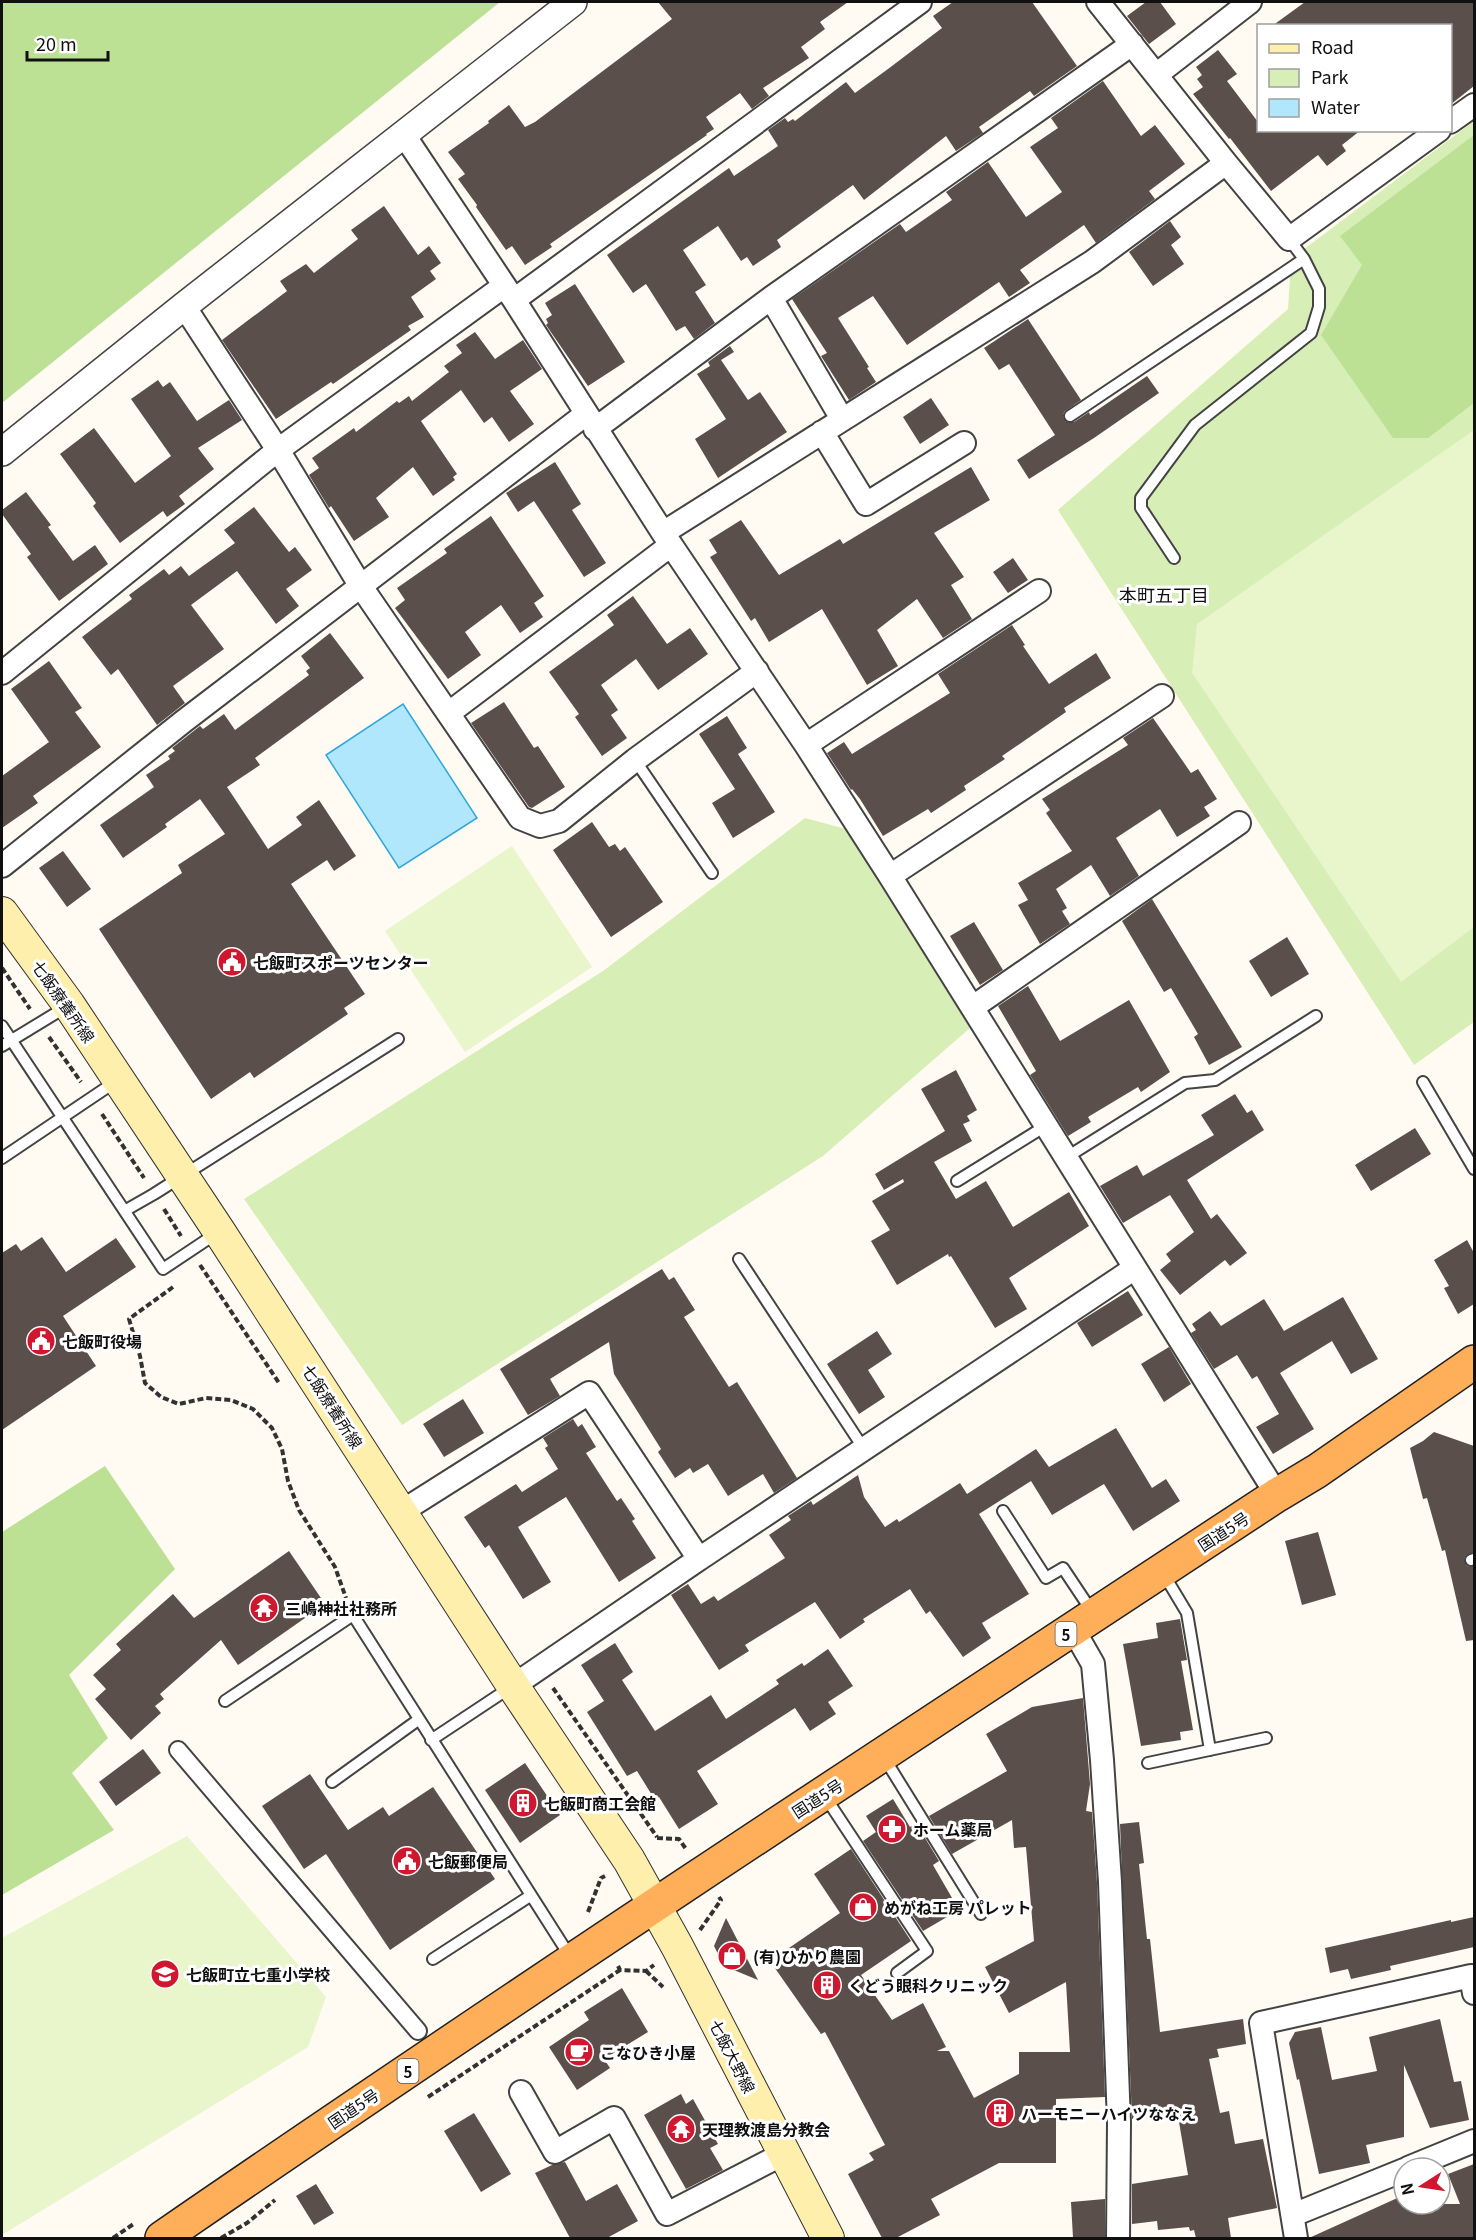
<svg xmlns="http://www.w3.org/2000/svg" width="1476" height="2240" font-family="Georgia,'Noto Sans JP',serif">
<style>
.green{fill:#d8eeb7}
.forest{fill:#bde194}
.pitch{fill:#e9f5ca}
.water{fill:#b1e7fc;stroke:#30a6db;stroke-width:1.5}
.building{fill:#5a4f4b}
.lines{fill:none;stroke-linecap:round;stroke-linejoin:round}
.service-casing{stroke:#434343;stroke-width:14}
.pedestrian-casing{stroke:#434343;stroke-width:20}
.minor-casing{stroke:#434343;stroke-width:26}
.tertiary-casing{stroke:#434343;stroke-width:30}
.secondary-casing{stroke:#323232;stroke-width:34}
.trunk-casing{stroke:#212121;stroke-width:36}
.path{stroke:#323232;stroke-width:4;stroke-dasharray:6 3;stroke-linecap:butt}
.service{stroke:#fff;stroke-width:10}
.pedestrian{stroke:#fff;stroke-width:16}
.minor{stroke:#fff;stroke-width:22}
.tertiary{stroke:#fff;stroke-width:27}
.secondary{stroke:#ffefad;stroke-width:32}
.trunk{stroke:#ffae59;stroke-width:33}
.labels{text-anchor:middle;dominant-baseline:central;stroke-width:6;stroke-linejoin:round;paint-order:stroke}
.shield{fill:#fff;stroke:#585858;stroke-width:1.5}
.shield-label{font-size:15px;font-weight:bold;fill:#101010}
.poi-label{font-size:16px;font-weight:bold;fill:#101010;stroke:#fff;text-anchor:start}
.street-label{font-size:16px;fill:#101010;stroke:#fff}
.neighbourhood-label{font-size:18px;fill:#101010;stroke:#fff}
</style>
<rect width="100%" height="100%" fill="#fffbf2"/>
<!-- green -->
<path class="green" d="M1474 121V1022L1414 1065 1058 510 1288 309 1291 259Z
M805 818 846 829 970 1028 823 1156 402 1425 244 1199 603 971Z"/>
<!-- forest -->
<path class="forest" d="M2 2H500L2 403Z
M1474 135V403L1428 438H1393L1321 335 1362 265 1340 236Z
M105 1466 175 1569 69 1675 108 1738 72 1773 114 1830 2 1895V1532Z"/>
<!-- pitch -->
<path class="pitch" d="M1474 430V927L1401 982 1192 673 1197 624Z
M512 846 592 967 465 1052 385 931Z
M187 1836 326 1997 308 2047 2 2235V1938Z"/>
<!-- water -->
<path class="water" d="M403 704 477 818 399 868 326 755Z"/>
<!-- building -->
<path class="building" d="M658 2H848L820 22 825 29 801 47 809 58 763 88 769 96 752 109 740 93 706 117 714 129 706 134 707 135 550 244 552 247 525 265 512 246 506 250 476 207 477 205 458 179 465 174 448 152 489 123 488 121 509 105 525 127 535 122 672 19Z
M953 2H1032L1077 66 1034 96 1030 91 979 127 983 133 956 151 946 136 864 200 853 185 777 240 781 247 753 266 747 257 741 261 718 226 683 250 706 285 695 292 715 323 694 339 685 326 676 331 646 284 633 293 607 255 729 168 734 176 778 146 768 130 785 118 788 122 793 119 795 121 846 82 855 93 888 69 942 28 933 16Z
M1146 2H1160L1176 24 1149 44 1127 16Z
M1305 2H1474V86L1450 105V26H1272Z
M1218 50 1237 74 1227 81 1258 122V130H1361L1342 145 1346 151 1327 166 1318 155 1271 191 1230 138 1229 139 1193 94 1203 87 1197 79 1202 75 1196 67Z
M1103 81 1141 136 1155 125 1185 164 1149 191 1155 199 1096 243 1084 225 1020 270 1030 283 1009 297 999 282 907 345 873 296 838 318 869 367 867 368 876 382 849 400 821 356 827 353 792 299 900 224 906 232 952 200 946 192 988 162 1026 217 1062 192 1030 147 1058 128 1051 118Z
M384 206 418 255 429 246 441 263 430 271 436 279 411 297 424 317 408 326 411 330 333 384 331 382 276 419 222 340 287 291 280 281 306 264 314 273 358 239 351 230Z
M1170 221 1181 237 1171 245 1184 264 1153 286 1129 252Z
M575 284 625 362 588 386 546 325 548 323 546 319 552 315 545 303Z
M1028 319 1081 400 1064 412 1063 417 1066 422H1074L1089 412 1090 415 1147 376 1159 393 1094 438 1029 479 1017 460 1055 435 1009 364 999 370 984 348Z
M475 332 495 359 523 340 542 369 510 391 534 424 509 442 492 417 484 423 461 390 421 421 457 474 453 477 455 480 433 496 413 467 376 498 389 517 354 541 331 506 329 508 309 475 319 468 312 458 354 428 356 432 397 401 399 403 409 396 412 401 449 372 444 366 462 353 456 345Z
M730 346 734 352 721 360 748 400 760 392 787 432 718 478 695 439 726 419 697 374 710 366 708 362Z
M158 380 163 387 170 382 197 421 229 400 242 420 198 448 214 469 179 496 185 504 167 517 163 511 120 543 93 506 96 503 60 454 94 428 135 483 171 456 131 399Z
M931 398 949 425 920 444 903 417Z
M555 462 581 504 572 510 606 563 584 577 534 501 518 512 506 493Z
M971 467 990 500 934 533 964 577 951 585 972 619 943 638 917 599 877 630 898 666 867 685 822 609 769 642 755 618 751 621 710 557 717 553 709 540 741 520 779 575 840 539 843 544Z
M26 492 51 525 48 527 73 561 95 545 108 564 59 601 27 557 31 554 2 514V510Z
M254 507 289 552 295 547 312 570 286 589 299 606 276 624 237 571 191 605 224 649 173 686 185 703 157 725 118 669 111 675 82 637 132 599 129 595 164 569 169 575 181 566 189 576 235 543 224 530Z
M491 516 544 596 534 603 543 617 520 633 501 605 465 632 481 655 448 679 395 608 405 600 397 588 447 553 444 549Z
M1013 558 1028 580 1008 593 993 572Z
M633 596 667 644 690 628 708 654 658 690 636 659 601 685 618 710 611 715 627 738 602 756 575 717 579 714 549 672 614 625 607 615Z
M1012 625 1025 645 1023 646 1049 684 1096 653 1111 678 1064 708 1066 712 1002 756 1005 759 964 786 966 790 931 813 928 809 883 836 860 799 852 789 851 790 827 753 844 742 852 754 950 693 938 674Z
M330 633 364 678 255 758 260 765 227 787 268 849 302 825 296 817 319 800 356 856 334 871 327 860 291 884 365 994 344 1008 348 1014 254 1078 250 1072 211 1099 99 929 182 873 178 865 225 834 200 799 165 824 167 827 123 858 100 825 154 787 146 775 170 759 168 756 175 751 172 748 200 726 203 729 224 714 235 730 309 675 306 671 310 668 301 656Z
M49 661 82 708 75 712 101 747 33 796 38 803 2 828V776L49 742 11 689Z
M504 702 534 748 538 746 565 787 532 808 529 807 471 723Z
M727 716 747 748 738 754 775 812 733 838 712 803 735 789 699 734Z
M1153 718 1191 773 1198 769 1217 799 1204 807 1210 816 1177 837 1160 809 1116 838 1139 876 1110 896 1091 865 1056 889 1067 908 1062 911 1070 924 1040 944 1018 905 1028 900 1018 883 1072 851 1046 813 1050 810 1042 799 1128 745 1123 738Z
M592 822 609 847 615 844 620 851 625 847 663 902 611 937 553 850Z
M63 851 91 889 67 907 39 868Z
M1152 899 1242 1047 1209 1065 1194 1037 1198 1034 1171 988 1164 992 1122 921Z
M974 922 1003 970 980 985 950 936Z
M1287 937 1309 974 1271 997 1249 961Z
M1028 986 1060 1041 1129 1000 1170 1072 1141 1092 1138 1087 1088 1117 1091 1122 1068 1136 1030 1075 1036 1071 998 1006Z
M956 1070 977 1110 967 1116 970 1121 963 1124 972 1141 934 1162 956 1199 986 1181 1013 1227 1069 1192 1089 1226 1009 1278 1027 1309 995 1328 951 1256 949 1257 948 1254 897 1285 871 1241 890 1230 872 1201 904 1182 903 1179 884 1190 875 1174 945 1131 921 1089Z
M1235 1094 1247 1113 1252 1110 1264 1130 1187 1180 1211 1219 1217 1214 1247 1253 1230 1266 1225 1260 1180 1295 1160 1270 1171 1261 1166 1254 1194 1232 1170 1195 1123 1223 1100 1186 1137 1165 1143 1176 1214 1135 1201 1115Z
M1415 1128 1431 1154 1371 1191 1355 1165Z
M42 1237 66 1272 116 1238 136 1267 63 1316 96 1366 2 1430V1253L16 1244 21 1251Z
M1467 1240 1474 1253V1304L1458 1314 1444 1288 1449 1286 1434 1260Z
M662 1269 669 1280 674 1277 695 1310 684 1317 729 1387 737 1382 797 1478 774 1493 763 1474 728 1496 708 1464 693 1473 690 1468 675 1478 658 1452 661 1449 614 1374 609 1342 550 1379 560 1396 528 1415 500 1369Z
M1128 1291 1143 1315 1092 1347 1077 1323Z
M1343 1297 1378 1359 1351 1374 1332 1341 1280 1373 1314 1429 1273 1454 1256 1427 1279 1414 1257 1376 1252 1379 1237 1355 1214 1369 1191 1333 1196 1330 1192 1324 1210 1311 1221 1326 1264 1299 1284 1331Z
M877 1331 892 1354 868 1370 885 1397 859 1414 827 1364Z
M1169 1347 1191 1384 1164 1402 1141 1364Z
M463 1399 484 1433 444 1457 423 1424Z
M573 1419 578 1427 582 1424 596 1447 586 1453 617 1501 621 1498 635 1519 632 1521 656 1558 619 1582 566 1497 518 1527 551 1582 523 1599 489 1545 485 1548 464 1517 516 1484 522 1492 558 1469 545 1448 548 1446 543 1438Z
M1116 1428 1152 1488 1166 1479 1180 1501 1133 1531 1104 1484 1052 1515 1031 1481 979 1514 1029 1594 982 1623 991 1638 963 1657 930 1611 926 1614 910 1589 863 1619 865 1622 840 1639 815 1602 745 1645 749 1651 719 1670 671 1595 688 1584 701 1604 714 1596 718 1601 785 1558 769 1535 791 1520 788 1516 811 1501 813 1505 858 1475 864 1497 885 1527 897 1519 899 1522 960 1483 967 1494 1036 1449 1049 1467Z
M1434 1432 1474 1446V1552L1466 1555 1464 1559 1467 1566 1474 1567V1640L1466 1641 1445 1550 1442 1551 1427 1498 1423 1499 1410 1448 1423 1441Z
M1318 1532 1336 1595 1302 1605 1285 1541Z
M289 1551 325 1604 238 1665 221 1640 160 1694 164 1699 155 1706 161 1713 131 1740 95 1699 106 1689 93 1675 121 1650 116 1644 173 1594 194 1618Z
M1180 1619 1187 1660 1181 1661 1193 1730 1180 1732 1181 1740 1141 1746 1123 1644 1158 1638 1156 1623Z
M615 1643 633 1672 622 1680 655 1731 711 1695 726 1719 779 1684 776 1680 802 1663 804 1666 828 1649 853 1686 828 1702 836 1714 810 1731 795 1708 697 1771 718 1804 679 1829 659 1797 655 1800 637 1771 627 1776 587 1712 604 1701 581 1665Z
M1083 1698 1090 1784 1086 1811 1092 1812 1097 1883 1105 2097 1056 2099V2163H999L931 2199 940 2215 896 2238H882L848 2174 874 2160 869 2153 885 2145 825 2032 821 2034 770 1961 840 1913 814 1874 851 1849 911 1941 861 1975 892 2020 923 2003 946 2047 937 2051H949L974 2098 1019 2074V2052H1070L1066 1982 1009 2013 985 1967 1034 1941 1026 1847 1014 1848 1012 1820 952 1854 929 1816 1007 1771 986 1734 1032 1707Z
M143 1749 161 1773 116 1806 99 1782Z
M525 1763 560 1815 520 1843 485 1790Z
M310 1774 348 1830 383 1807 389 1816 433 1787 495 1879 390 1950 326 1854 304 1869 262 1806Z
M893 1799 910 1827 916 1823 939 1861 933 1865 959 1910 923 1931 863 1841 876 1832 866 1816Z
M1139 1822 1144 1863 1139 1864 1147 1939H1150L1160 2032 1243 2019 1246 2044 1217 2049 1219 2057 1209 2059 1220 2113 1229 2111 1235 2144 1263 2139 1277 2208 1228 2218 1231 2238H1196L1194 2230 1190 2231 1189 2227 1158 2230 1157 2221 1132 2224V2184L1188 2175 1178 2116 1132 2119 1120 1824Z
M1474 1917V1947L1390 1966 1391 1970 1351 1979 1348 1969 1330 1973 1325 1948 1451 1920V1922Z
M726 1918 758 1980 724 1966 714 1946Z
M622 1988 648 2032 604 2059 610 2068 577 2090 549 2047 589 2020 584 2012Z
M1440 2019 1454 2082 1461 2081 1469 2120 1430 2128 1404 2065V2137L1366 2145 1370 2163 1319 2174 1299 2079 1297 2080 1289 2043 1295 2032 1321 2027 1332 2080 1377 2071 1369 2037Z
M681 2094 686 2104 693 2099 718 2144 710 2148 723 2170 686 2189 644 2115Z
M474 2113 511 2174 481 2192 444 2131Z
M565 2162 586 2201 617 2184 638 2221 607 2238H570L535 2173 552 2165Z
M1474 2164V2238H1309L1404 2195V2204H1460L1448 2174Z
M316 2184 334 2213 314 2225 296 2196Z
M1105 2199V2238H1073L1071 2202Z"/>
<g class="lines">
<!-- service casing -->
<g class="service-casing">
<path id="service" d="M1070 416 1304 259 1289 239
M1174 558 1141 508V498L1195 425 1311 333 1319 307V289L1304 259
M635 760 712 873
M2 1026 163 1269 217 1233
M2 1046 66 1007
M1423 1082 1474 1169
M1067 1157 1185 1083 1215 1080 1316 1016
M2 1158 115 1082
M957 1181 1047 1125
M126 1210 154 1194 398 1039
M739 1259 864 1449
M1003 1511 1046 1578 1063 1568 1093 1613
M1471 1560 1474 1559
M1163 1573 1187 1613 1210 1750
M225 1701 353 1615 571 1958
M431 1740 511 1687
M883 1756 981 1914
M1148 1763 1266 1738
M332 1782 418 1720
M826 1798 927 1951 897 1973
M433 1959 530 1896"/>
</g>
<!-- pedestrian casing -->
<g class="pedestrian-casing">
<path id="pedestrian" d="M178 1750 418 2031"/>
</g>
<!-- minor casing -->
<g class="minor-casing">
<path id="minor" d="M1098 2 1226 163 1289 239 1439 130
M1156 75 1250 2
M1450 122 1474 105
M404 135 514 300 663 533 806 745 890 876 1277 1495
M771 298 842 419
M514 300 920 2
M184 306 278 450 360 585 520 818 540 826 559 821 635 760 757 671
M595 429 771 298 1132 44
M822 432 866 504 964 443
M663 533 1092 262 1226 163
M2 673 278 450 504 286
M449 713 671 545
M806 745 1039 591
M2 866 184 721 586 414
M890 876 1162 696
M973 1007 1239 823
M401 1512 589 1393 699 1559 513 1686
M699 1559 1135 1268
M1073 1629 1093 1664 1102 1760 1110 1882 1119 2123 1118 2238
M521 2092 555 2152 614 2118 667 2214 783 2154
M1408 2168 1474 2141
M1293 2215 1404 2170
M1296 2238 1261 2023 1471 1976 1474 1993"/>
</g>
<!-- tertiary casing -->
<g class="tertiary-casing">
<path id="tertiary" d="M2 452 184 306 573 2"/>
</g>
<!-- secondary casing -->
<g class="secondary-casing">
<path id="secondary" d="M2 913 69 1005 219 1231 513 1686 629 1860 677 1946 828 2238"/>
</g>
<!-- trunk casing -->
<g class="trunk-casing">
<path id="trunk" d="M162 2238C530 1985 904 1740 1277 1495L1317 1471 1474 1362"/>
</g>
<!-- path -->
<path class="path" d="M2 968 30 1009
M49 1037 81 1082
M102 1114 144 1178
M164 1209 181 1236
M200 1265 279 1383
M173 1287 129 1319 140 1356 145 1383 161 1397 179 1404 206 1398 231 1400 253 1409 272 1428 282 1449 288 1481 299 1510 335 1567 346 1598
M553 1688 657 1837
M657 1838 679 1839 686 1849
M588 1912 601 1878 605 1876
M700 1930 721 1900 719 1897
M618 1966 620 1970 646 1971 654 1965
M646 1971 663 1987
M428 2097 620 1970
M113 2238 135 2223
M221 2238 247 2223 275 2200"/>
<!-- service -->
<use href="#service" class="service"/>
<!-- pedestrian -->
<use href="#pedestrian" class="pedestrian"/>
<!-- minor -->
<use href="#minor" class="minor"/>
<!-- tertiary -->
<use href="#tertiary" class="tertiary"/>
<!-- secondary -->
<use href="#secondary" class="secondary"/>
<!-- trunk -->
<use href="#trunk" class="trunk"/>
</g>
<!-- icons -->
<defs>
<g id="civic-disc" transform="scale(1.5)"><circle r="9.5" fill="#cf1830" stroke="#fff"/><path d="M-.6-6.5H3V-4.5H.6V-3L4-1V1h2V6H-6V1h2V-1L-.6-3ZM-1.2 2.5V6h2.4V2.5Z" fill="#fff"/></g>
<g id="temple-disc" transform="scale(1.5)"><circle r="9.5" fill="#cf1830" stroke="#fff"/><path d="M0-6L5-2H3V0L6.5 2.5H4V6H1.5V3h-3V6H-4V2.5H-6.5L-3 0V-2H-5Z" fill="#fff"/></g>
<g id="building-disc" transform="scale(1.5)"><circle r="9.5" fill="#cf1830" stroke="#fff"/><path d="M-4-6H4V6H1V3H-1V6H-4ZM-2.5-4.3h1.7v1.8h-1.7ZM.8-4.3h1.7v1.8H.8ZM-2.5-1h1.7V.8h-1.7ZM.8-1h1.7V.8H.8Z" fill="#fff"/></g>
<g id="pharmacy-disc" transform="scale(1.5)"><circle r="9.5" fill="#cf1830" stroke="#fff"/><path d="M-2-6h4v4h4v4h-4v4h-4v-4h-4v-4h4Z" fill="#fff"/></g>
<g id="shop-disc" transform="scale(1.5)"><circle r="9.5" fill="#cf1830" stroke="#fff"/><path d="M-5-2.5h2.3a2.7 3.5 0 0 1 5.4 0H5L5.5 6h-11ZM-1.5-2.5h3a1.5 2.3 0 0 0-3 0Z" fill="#fff"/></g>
<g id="school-disc" transform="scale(1.5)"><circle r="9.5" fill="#cf1830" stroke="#fff"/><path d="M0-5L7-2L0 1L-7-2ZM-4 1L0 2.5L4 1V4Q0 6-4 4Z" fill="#fff"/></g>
<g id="cafe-disc" transform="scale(1.5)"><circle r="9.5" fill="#cf1830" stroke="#fff"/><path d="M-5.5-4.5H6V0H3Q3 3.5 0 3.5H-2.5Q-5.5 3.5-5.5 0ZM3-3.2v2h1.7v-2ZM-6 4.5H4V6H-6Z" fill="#fff"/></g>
</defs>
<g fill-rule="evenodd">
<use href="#civic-disc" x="232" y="962"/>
<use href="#civic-disc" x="41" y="1341"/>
<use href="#temple-disc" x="264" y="1608"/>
<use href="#building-disc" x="523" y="1803"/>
<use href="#pharmacy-disc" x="892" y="1829"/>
<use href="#civic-disc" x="407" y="1861"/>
<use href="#shop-disc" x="863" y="1907"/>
<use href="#shop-disc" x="732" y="1956"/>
<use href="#school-disc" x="165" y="1974"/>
<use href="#building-disc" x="827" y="1985"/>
<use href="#cafe-disc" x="579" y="2052"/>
<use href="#building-disc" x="1000" y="2113"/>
<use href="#temple-disc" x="681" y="2129"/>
</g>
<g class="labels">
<!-- shield labels -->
<g class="shield">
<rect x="1055.5" y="1622" width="21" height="24" rx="4.5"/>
<rect x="397.5" y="2059" width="21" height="24" rx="4.5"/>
</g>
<g class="shield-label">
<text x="1066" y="1634">5</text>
<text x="408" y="2071">5</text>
</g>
<!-- poi labels -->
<g class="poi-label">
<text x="253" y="962">七飯町スポーツセンター</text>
<text x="62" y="1341">七飯町役場</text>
<text x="285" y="1608">三嶋神社社務所</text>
<text x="544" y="1803">七飯町商工会館</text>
<text x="913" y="1829">ホーム薬局</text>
<text x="428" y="1861">七飯郵便局</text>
<text x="884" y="1907">めがね工房 パレット</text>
<text x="753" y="1956">(有)ひかり農園</text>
<text x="186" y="1974">七飯町立七重小学校</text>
<text x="848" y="1985">くどう眼科クリニック</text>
<text x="600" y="2052">こなひき小屋</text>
<text x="1021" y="2113">ハーモニーハイツななえ</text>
<text x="702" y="2129">天理教渡島分教会</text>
</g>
<!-- street labels -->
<g class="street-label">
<text transform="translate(64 1001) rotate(55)">七飯療養所線</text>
<text transform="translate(333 1406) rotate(57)">七飯療養所線</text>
<text transform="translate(1223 1531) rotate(-33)">国道5号</text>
<text transform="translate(817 1798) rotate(-33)">国道5号</text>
<text transform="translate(733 2056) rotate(63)">七飯大野線</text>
<text transform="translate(353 2108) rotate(-34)">国道5号</text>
</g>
<!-- neighbourhood labels -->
<g class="neighbourhood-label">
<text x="1164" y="594">本町五丁目</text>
</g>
</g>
<!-- border -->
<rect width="1476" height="2240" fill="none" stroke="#101010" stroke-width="6"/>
<!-- legend -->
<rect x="1257" y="24" width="195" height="108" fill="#ffffff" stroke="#9f9f9f" stroke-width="1.5"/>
<rect x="1269" y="44" width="30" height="9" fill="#ffefad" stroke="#9f9f9f" stroke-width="1.5"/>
<text x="1311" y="54" font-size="18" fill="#101010">Road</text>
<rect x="1269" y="69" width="30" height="18" fill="#d8eeb7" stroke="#9f9f9f" stroke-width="1.5"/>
<text x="1311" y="84" font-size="18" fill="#101010">Park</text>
<rect x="1269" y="99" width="30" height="18" fill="#b1e7fc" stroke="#9f9f9f" stroke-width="1.5"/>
<text x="1311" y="114" font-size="18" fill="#101010">Water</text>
<!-- north arrow -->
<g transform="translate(1422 2186) rotate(258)"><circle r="28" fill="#ffffff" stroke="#9f9f9f" stroke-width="1.5"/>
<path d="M0-4.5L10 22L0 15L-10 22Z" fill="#cf1830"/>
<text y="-9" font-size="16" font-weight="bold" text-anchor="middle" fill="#101010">N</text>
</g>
<!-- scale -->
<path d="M27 51v9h81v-9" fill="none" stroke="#101010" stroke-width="3"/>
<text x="36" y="51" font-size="18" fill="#101010" stroke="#ffffff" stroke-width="4.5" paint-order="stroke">20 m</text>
</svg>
